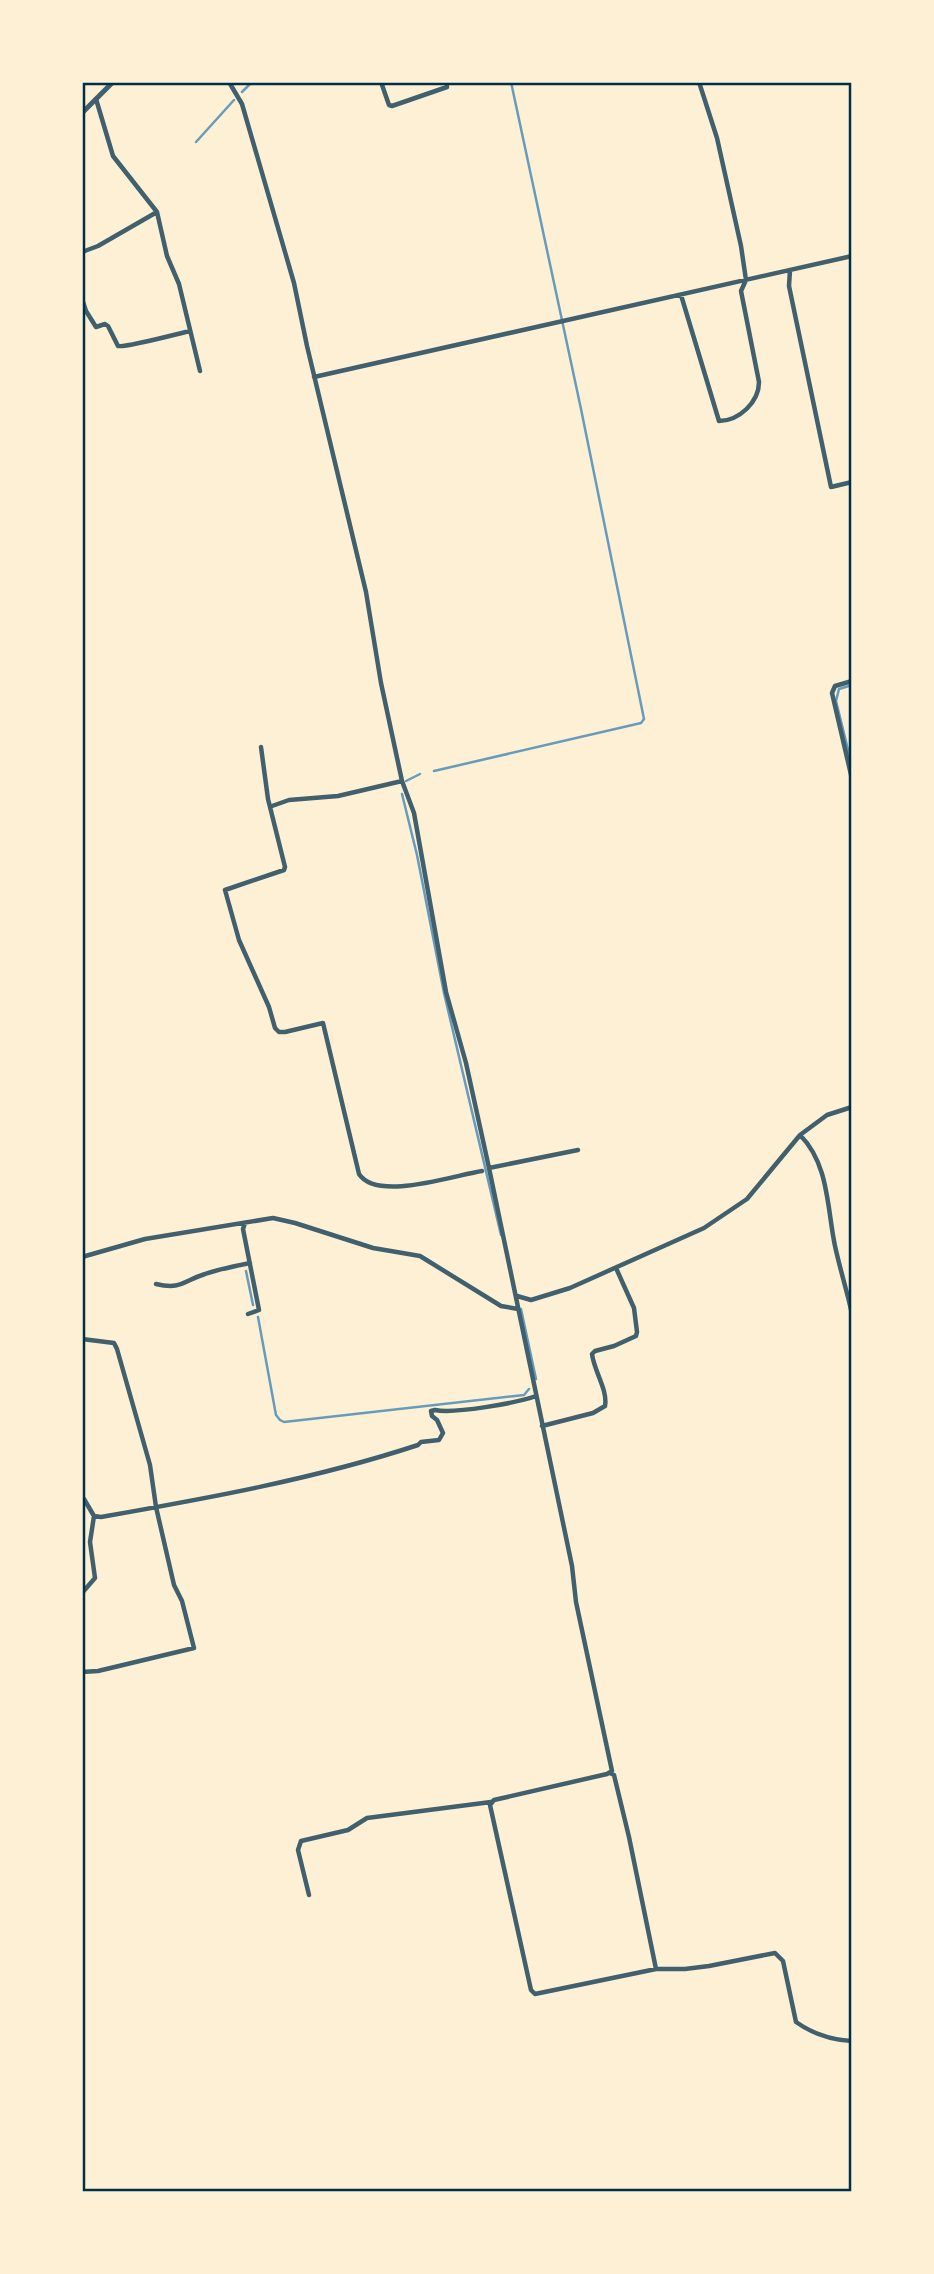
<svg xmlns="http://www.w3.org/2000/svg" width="934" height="2274" font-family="Montserrat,sans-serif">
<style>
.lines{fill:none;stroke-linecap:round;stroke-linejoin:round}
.stream{stroke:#669bbc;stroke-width:2.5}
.minor{stroke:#3f606c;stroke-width:4.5}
.tertiary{stroke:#3f606c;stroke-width:5}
.neatline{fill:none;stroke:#003049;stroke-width:2.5}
</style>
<rect width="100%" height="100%" fill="#fdf0d5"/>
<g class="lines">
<!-- stream -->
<path class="stream" d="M242 92 252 82
M196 142 234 100
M852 685 839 689 836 701 852 766
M434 771 641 723 644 719 581 409 511 82
M406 781 420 774
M402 794 417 855 444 993 501 1235
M246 1271 253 1305
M521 1309 536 1379
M258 1317 276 1415 280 1420 284 1422 515 1396 524 1395 529 1389"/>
<!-- minor -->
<path class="minor" d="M229 82 242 104 294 283 307 346 366 592 381 683 402 781 414 813 446 992 466 1063 489 1168 572 1566 576 1602 612 1771 607 1774 494 1800 490 1805 531 1990 535 1994 656 1969H685L709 1966 775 1953 783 1961 796 2022C813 2034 831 2040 852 2041
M381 82 389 105 392 106 447 87 446 82
M96 99 113 156 157 212 167 256 179 284 200 371
M82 252 98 246 157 212
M790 270 789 286 831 487 852 482
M681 295 719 421C739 421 759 402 759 382L741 291 746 280 741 246 717 138 699 82
M82 299 86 311 96 327 105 324 108 326 118 346C125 348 177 334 190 331
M314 377 852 256
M852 681 835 686 832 693 852 779
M261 747 268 799 285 867 284 870 225 890 239 940 269 1007 275 1028 279 1032H285L323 1023 359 1174C377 1202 455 1175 482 1171
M272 806 289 800 338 796 402 781
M800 1135C829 1164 827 1208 835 1246 840 1269 847 1291 852 1314
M489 1168 578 1150
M245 1223 243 1229 259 1310 248 1314
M82 1257 145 1239 273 1218 295 1223 373 1248 420 1256 501 1306 518 1309
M156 1284C181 1290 183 1281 205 1274 219 1269 235 1266 250 1263
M517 1296 531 1300 570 1288 704 1228 747 1199 800 1135 827 1115 852 1107
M82 1339 114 1343 117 1349 150 1465 156 1507 174 1585 182 1601 194 1648 98 1671 82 1672
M542 1426 593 1413 605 1406C608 1390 594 1371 592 1354L595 1351 614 1346 636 1336 637 1332 634 1308 616 1268
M84 1499 94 1516 101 1517C208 1498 315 1479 418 1445L421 1442 439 1440 443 1433 437 1420 432 1416 431 1411 435 1410C454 1414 517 1403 536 1396
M82 1593 95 1578 90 1542 94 1516
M610 1773 614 1775 629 1837 656 1969
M309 1895 298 1850 301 1841 348 1830 367 1818 491 1802"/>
<!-- tertiary -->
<path class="tertiary" d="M82 113 113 82"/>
</g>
<!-- border -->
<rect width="934" height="2274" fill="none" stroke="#fdf0d5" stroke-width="168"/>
<rect x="84" y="84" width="766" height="2106" class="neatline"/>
</svg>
